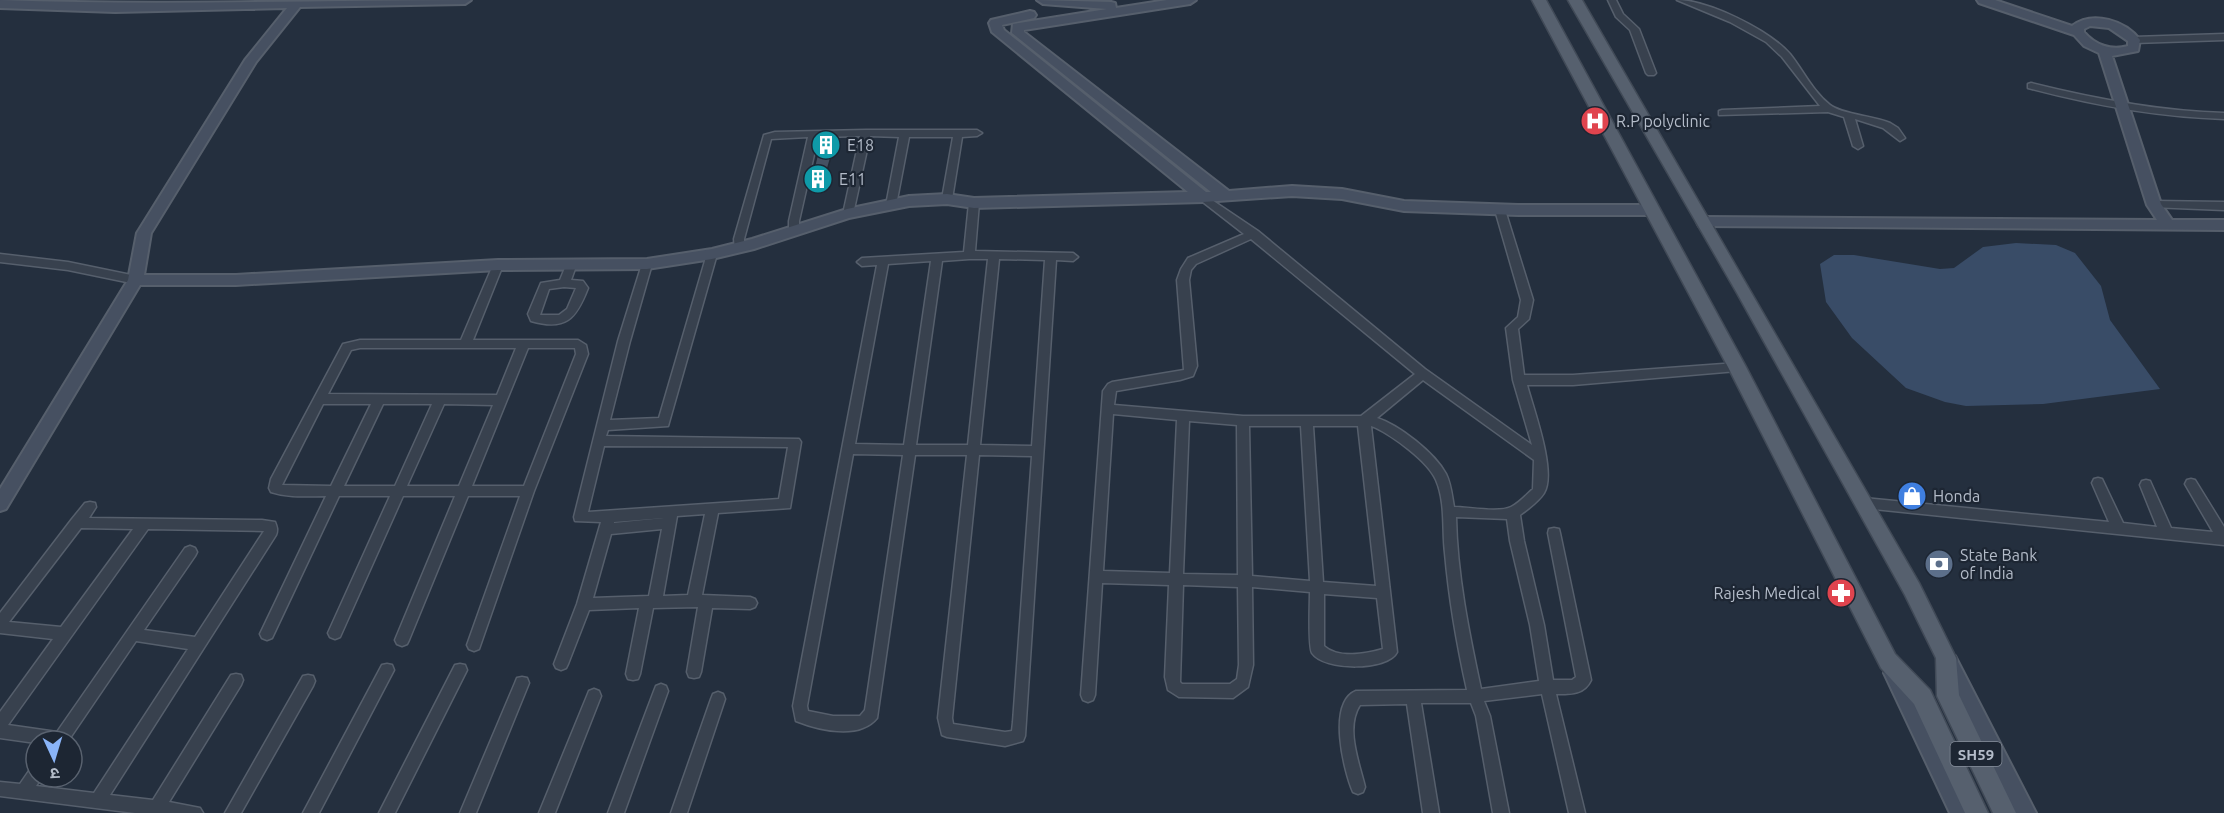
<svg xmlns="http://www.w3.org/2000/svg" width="2224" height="813" font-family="Ubuntu,'Noto Sans Devanagari',sans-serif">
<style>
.water{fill:#394c67}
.building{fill:#455162;stroke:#1f2835;stroke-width:1.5}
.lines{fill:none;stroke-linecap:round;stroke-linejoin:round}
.street-casing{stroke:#565f6c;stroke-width:3}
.secondary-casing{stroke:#565f6c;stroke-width:4}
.primary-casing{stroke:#414a57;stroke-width:3}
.street{fill:#38414e;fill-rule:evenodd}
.secondary{fill:#465061;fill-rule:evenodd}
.primary{fill:#56606e;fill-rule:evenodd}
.labels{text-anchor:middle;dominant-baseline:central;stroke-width:4.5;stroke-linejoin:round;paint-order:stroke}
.shield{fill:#1d2633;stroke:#878f9c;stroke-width:1.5}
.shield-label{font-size:15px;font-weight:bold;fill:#b4bcc9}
.poi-label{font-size:16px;fill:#b4bcc9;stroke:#1d2633;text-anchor:start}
</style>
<rect width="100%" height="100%" fill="#242f3e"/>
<!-- water -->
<path class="water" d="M2016 243 2056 245 2075 253 2101 286 2110 320 2160 389 2043 404 1966 406 1945 402 1906 388 1852 338 1826 302 1820 264 1834 255H1854L1940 269 1954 268 1983 247Z"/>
<!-- building -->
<path class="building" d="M821 139H834L831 157 824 181H811Z"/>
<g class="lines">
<!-- street casing -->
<g class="street-casing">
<path id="street" d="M1608 0H1616L1623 14 1639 29 1656 73 1654 75H1648L1646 73 1630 30 1616 17Z
M1677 0C1708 0 1769 30 1790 54 1803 70 1813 92 1830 105 1841 114 1873 116 1890 123L1898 128 1905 138 1900 141 1883 128 1855 119 1863 146 1858 149 1853 146 1844 117 1828 112 1719 115V111L1722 110 1820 106 1782 57 1766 42 1730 22Z
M2224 34V40L2134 43 2129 40 2134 37Z
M2031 83C2095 99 2158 111 2224 113V119C2157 117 2092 105 2028 88V84Z
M866 130H977L982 133 977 136 962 137 952 199 947 202 942 199 953 137H909L897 200 893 207 889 209 884 205 887 200 899 137 870 136 853 214 848 218 843 214 860 136 818 137 799 221V231L794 235 789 231V221L808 137 771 139 744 239V247L739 251 735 250 734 239 764 135 775 132Z
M1203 194 1258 231 1425 369 1532 445 1513 380 1506 328 1518 317 1521 300 1495 210 1496 207 1500 206 1505 210 1533 300 1529 319 1518 329 1524 375H1573L1737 363 1741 364 1743 367 1741 370 1737 371 1573 385H1527C1533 408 1557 472 1544 493 1539 501 1527 510 1520 515L1524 541 1544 625 1553 680H1572L1576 677 1548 533 1549 529 1554 528 1559 529 1560 533 1591 680C1584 695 1570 694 1556 694L1585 813H1569L1542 694 1484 701 1490 716 1509 813H1493L1476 716 1471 703H1421L1439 813H1423L1407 704 1360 705C1345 728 1359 762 1365 787L1363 792 1358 794 1353 792C1344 771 1327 703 1356 691L1467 690C1457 645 1449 599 1445 553 1442 530 1446 503 1436 480 1428 461 1393 436 1374 427L1371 426 1397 652C1388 671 1324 671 1312 653 1308 646 1310 603 1310 592L1252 587 1253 665 1248 687 1233 698 1179 697 1168 690 1165 677 1169 585 1102 583 1095 695 1093 700 1088 702 1083 700 1081 695 1103 391 1108 384 1112 382 1184 370 1177 280 1181 269 1188 258 1244 234 1199 199 1198 197ZM1251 239 1415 374 1361 416H1243L1114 405 1116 391 1180 380 1193 376 1197 366 1189 280 1191 270 1196 264ZM1423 380 1534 460 1533 489C1526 495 1519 503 1511 507 1499 513 1468 507 1454 507 1452 496 1451 484 1446 474 1435 453 1399 425 1377 418ZM1113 414 1177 420 1170 573 1103 571ZM1189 421 1237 425 1238 575 1183 574ZM1249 426H1301L1310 581 1252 576ZM1313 426H1358L1376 586 1323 582ZM1456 517 1507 519 1510 541 1530 625 1539 681 1481 689C1469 633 1457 574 1456 517ZM1183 585 1238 587 1239 665 1237 679 1230 684H1182L1180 682ZM1324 594 1377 598 1383 649C1366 654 1338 659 1324 646Z
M974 199 979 203 975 251 1073 253 1078 257 1073 261 1056 260 1025 736 1023 741 1005 746 947 737 942 735 938 718 967 455H915L877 718C859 740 819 730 796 721L793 706 877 265 862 266 857 262 862 258 964 252 969 203ZM969 259H988L968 445H916L942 261ZM999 259 1045 260 1032 446 980 445ZM931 261 904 445 855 444 888 264ZM853 454 903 455 865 710 860 716H833L808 711 807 706ZM979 455 1032 456 1013 722 1012 731 1005 732 953 724 952 718Z
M2154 201 2224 202V210L2150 207 2149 205 2150 203Z
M712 250 717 254 668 426 608 430 606 436 799 439 801 442 790 508 718 513 702 595 750 597 755 599 757 603 755 607 750 609 712 608 701 672 699 677 694 678 689 677 687 672 698 607 653 608 640 674 638 679 633 680 628 679 626 674 639 608 589 610 568 664 566 668 561 670 556 668 554 664 577 604 601 522 575 521 574 517 618 341 642 264 647 260 652 264 630 341 610 420 659 418 707 254ZM604 446 788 447 779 499 588 512ZM705 514 688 595 663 596 677 516ZM664 518 614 523V522ZM662 529 649 596 593 598 611 534Z
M0 254 68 262 136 276 142 280 136 284 68 270 0 262Z
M498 261 503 265 473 340H578L586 345 588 354 534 491 479 649 474 651 469 649 467 645 520 496H468L409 640 407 644 402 646 397 644 395 640 455 496H403L340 637 335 639 330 637 328 633 390 496H339L272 638 267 640 262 638 260 634 326 496C307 496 289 498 271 492L269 488 271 479 343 344 360 340H461L493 265ZM360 348H516L497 395 328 394 351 350ZM528 348H575L576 354 524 486H472ZM323 404H371L331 486 282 485ZM383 404H432L395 486H344ZM444 404 493 405 459 486H407Z
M571 262 576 266 571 280 583 281 588 288C576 319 566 331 531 321L528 314 541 283 560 280 567 263ZM564 287 576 288 567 309 559 315H540L549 289Z
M2098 478 2102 479 2123 523 2157 527 2140 485 2142 481 2146 480 2150 481 2171 528 2213 532 2185 484 2187 480 2191 479 2195 480 2224 527V545L1864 508 1859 507 1858 503 1859 499 1864 498 2109 522 2092 483 2094 479Z
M90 502 95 503 96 507 89 518 262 520 275 522C277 527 278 530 276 535L110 795 153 800 231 675 236 674 241 675 243 680 241 685 169 802 200 808 203 813H135L0 796V782L20 784 31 768 36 766V777H42L36 786 94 793 188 649 136 641 68 741H36V743L0 738V712L53 639 0 633V613L72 519 85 503ZM81 528 133 529 61 627 9 622ZM148 529 264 531 195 637 144 630 195 556 197 552 195 548 190 546 185 548 57 732 8 725Z
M387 664 392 665 394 670 319 813H303L382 665Z
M460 664 465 665 467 670 395 813H379L455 665Z
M308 675 313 676 315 681 313 686 241 813H225L303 676Z
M522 677 527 678 529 683 476 813H460L515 683 517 678Z
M661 684 666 686 668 691 624 813H608L654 691 656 686Z
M594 689 599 691 601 696 555 813H539L587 696 589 691Z
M718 692 723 694 725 699 687 813H671L711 699 713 694Z"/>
</g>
<!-- secondary casing -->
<g class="secondary-casing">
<path id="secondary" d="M0 0C157 6 314 0 471 0L465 4 300 7 256 62 151 233 144 275H236L498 260 647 259 712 249 752 239 847 209 909 196 947 194 974 198 1188 192 992 32 989 23 991 20 1030 11 1034 12 1036 15 1034 18 1002 25 1004 30 1206 192H1211L1012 33 1013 24 1107 9 1043 4 1037 0 1111 2 1115 3 1116 8 1167 0H1196L1190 4 1024 30V32L1229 191 1292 186 1342 189 1404 201 1518 205H1651L1658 210 1651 215H1518L1404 211 1342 199 1292 196 1203 202 974 208 947 204 909 206 849 218 754 249 712 259 647 269 498 270 236 285H140L6 509 0 511V489L128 280 137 233 245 60 287 8 115 12 0 8Z
M1977 0H1995L2072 26C2093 10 2126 21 2140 40L2138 51 2112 56 2161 204 2172 220H2224V230L1699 226 1697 222 1699 218 1704 217 2157 220 2147 205 2099 53 2084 46 2074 35 1979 3ZM2090 26 2109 28 2128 41V46C2111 51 2095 45 2084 32V29Z
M1948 653 1955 656 2036 813H2015L1938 662 1941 656Z
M1894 664 1901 667 1971 813H1950L1884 673 1887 667Z"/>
</g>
<!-- primary casing -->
<g class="primary-casing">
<path id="primary" d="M1532 0H1546L1746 367 1895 654 1930 690 1988 813H1965L1914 704 1881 668 1728 367Z
M1568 0H1582L1919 583 1956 658 1959 695 2016 813H1993L1937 696 1936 658 1905 595 1737 293Z"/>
</g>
<!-- street -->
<use href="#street" class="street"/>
<!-- secondary -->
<use href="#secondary" class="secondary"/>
<!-- primary -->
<use href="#primary" class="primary"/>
</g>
<!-- icons -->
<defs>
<g id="hospital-disc" transform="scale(1.5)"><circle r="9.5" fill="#e0444e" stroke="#1d2633"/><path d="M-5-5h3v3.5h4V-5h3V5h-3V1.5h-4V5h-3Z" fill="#fff"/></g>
<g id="building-disc" transform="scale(1.5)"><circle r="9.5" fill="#0f9aa8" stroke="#1d2633"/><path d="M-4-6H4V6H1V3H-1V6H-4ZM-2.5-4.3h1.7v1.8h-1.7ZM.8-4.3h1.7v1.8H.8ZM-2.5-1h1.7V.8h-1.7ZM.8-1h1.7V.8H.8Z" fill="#fff"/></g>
<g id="shop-disc" transform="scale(1.5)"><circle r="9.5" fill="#3f7fe0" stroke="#1d2633"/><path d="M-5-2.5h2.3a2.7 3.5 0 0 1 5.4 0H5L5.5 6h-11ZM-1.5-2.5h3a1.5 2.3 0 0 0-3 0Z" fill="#fff"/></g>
<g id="bank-disc" transform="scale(1.5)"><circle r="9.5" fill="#5c6f8a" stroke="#1d2633"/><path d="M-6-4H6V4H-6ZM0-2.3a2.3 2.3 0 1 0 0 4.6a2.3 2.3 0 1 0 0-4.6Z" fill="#fff"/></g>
<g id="pharmacy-disc" transform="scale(1.5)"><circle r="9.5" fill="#e0444e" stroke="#1d2633"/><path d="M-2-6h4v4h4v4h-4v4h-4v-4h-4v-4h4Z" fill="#fff"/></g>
</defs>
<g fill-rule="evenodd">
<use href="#hospital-disc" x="1595" y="121"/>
<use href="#building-disc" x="826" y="145"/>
<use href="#building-disc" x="818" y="179"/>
<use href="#shop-disc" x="1912" y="496"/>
<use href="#bank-disc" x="1939" y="564"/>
<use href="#pharmacy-disc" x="1841" y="593"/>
</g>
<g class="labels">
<!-- shield labels -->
<rect class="shield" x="1950.5" y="742" width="51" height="24" rx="4.5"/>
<g class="shield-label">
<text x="1976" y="754">SH59</text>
</g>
<!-- poi labels -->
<g class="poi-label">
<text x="1616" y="121">R.P polyclinic</text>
<text x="847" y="145">E18</text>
<text x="839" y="179">E11</text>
<text x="1933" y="496">Honda</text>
<text x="1960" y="555">State Bank<tspan x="1960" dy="18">of India</tspan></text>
<text x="1820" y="593" text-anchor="end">Rajesh Medical</text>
</g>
</g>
<!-- north arrow -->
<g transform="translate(54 759) rotate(176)"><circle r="28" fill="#1d2633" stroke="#59626f" stroke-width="1.5"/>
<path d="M0-4.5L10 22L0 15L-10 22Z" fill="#8ab4f8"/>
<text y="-9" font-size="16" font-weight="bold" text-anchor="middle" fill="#b4bcc9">उ</text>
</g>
</svg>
